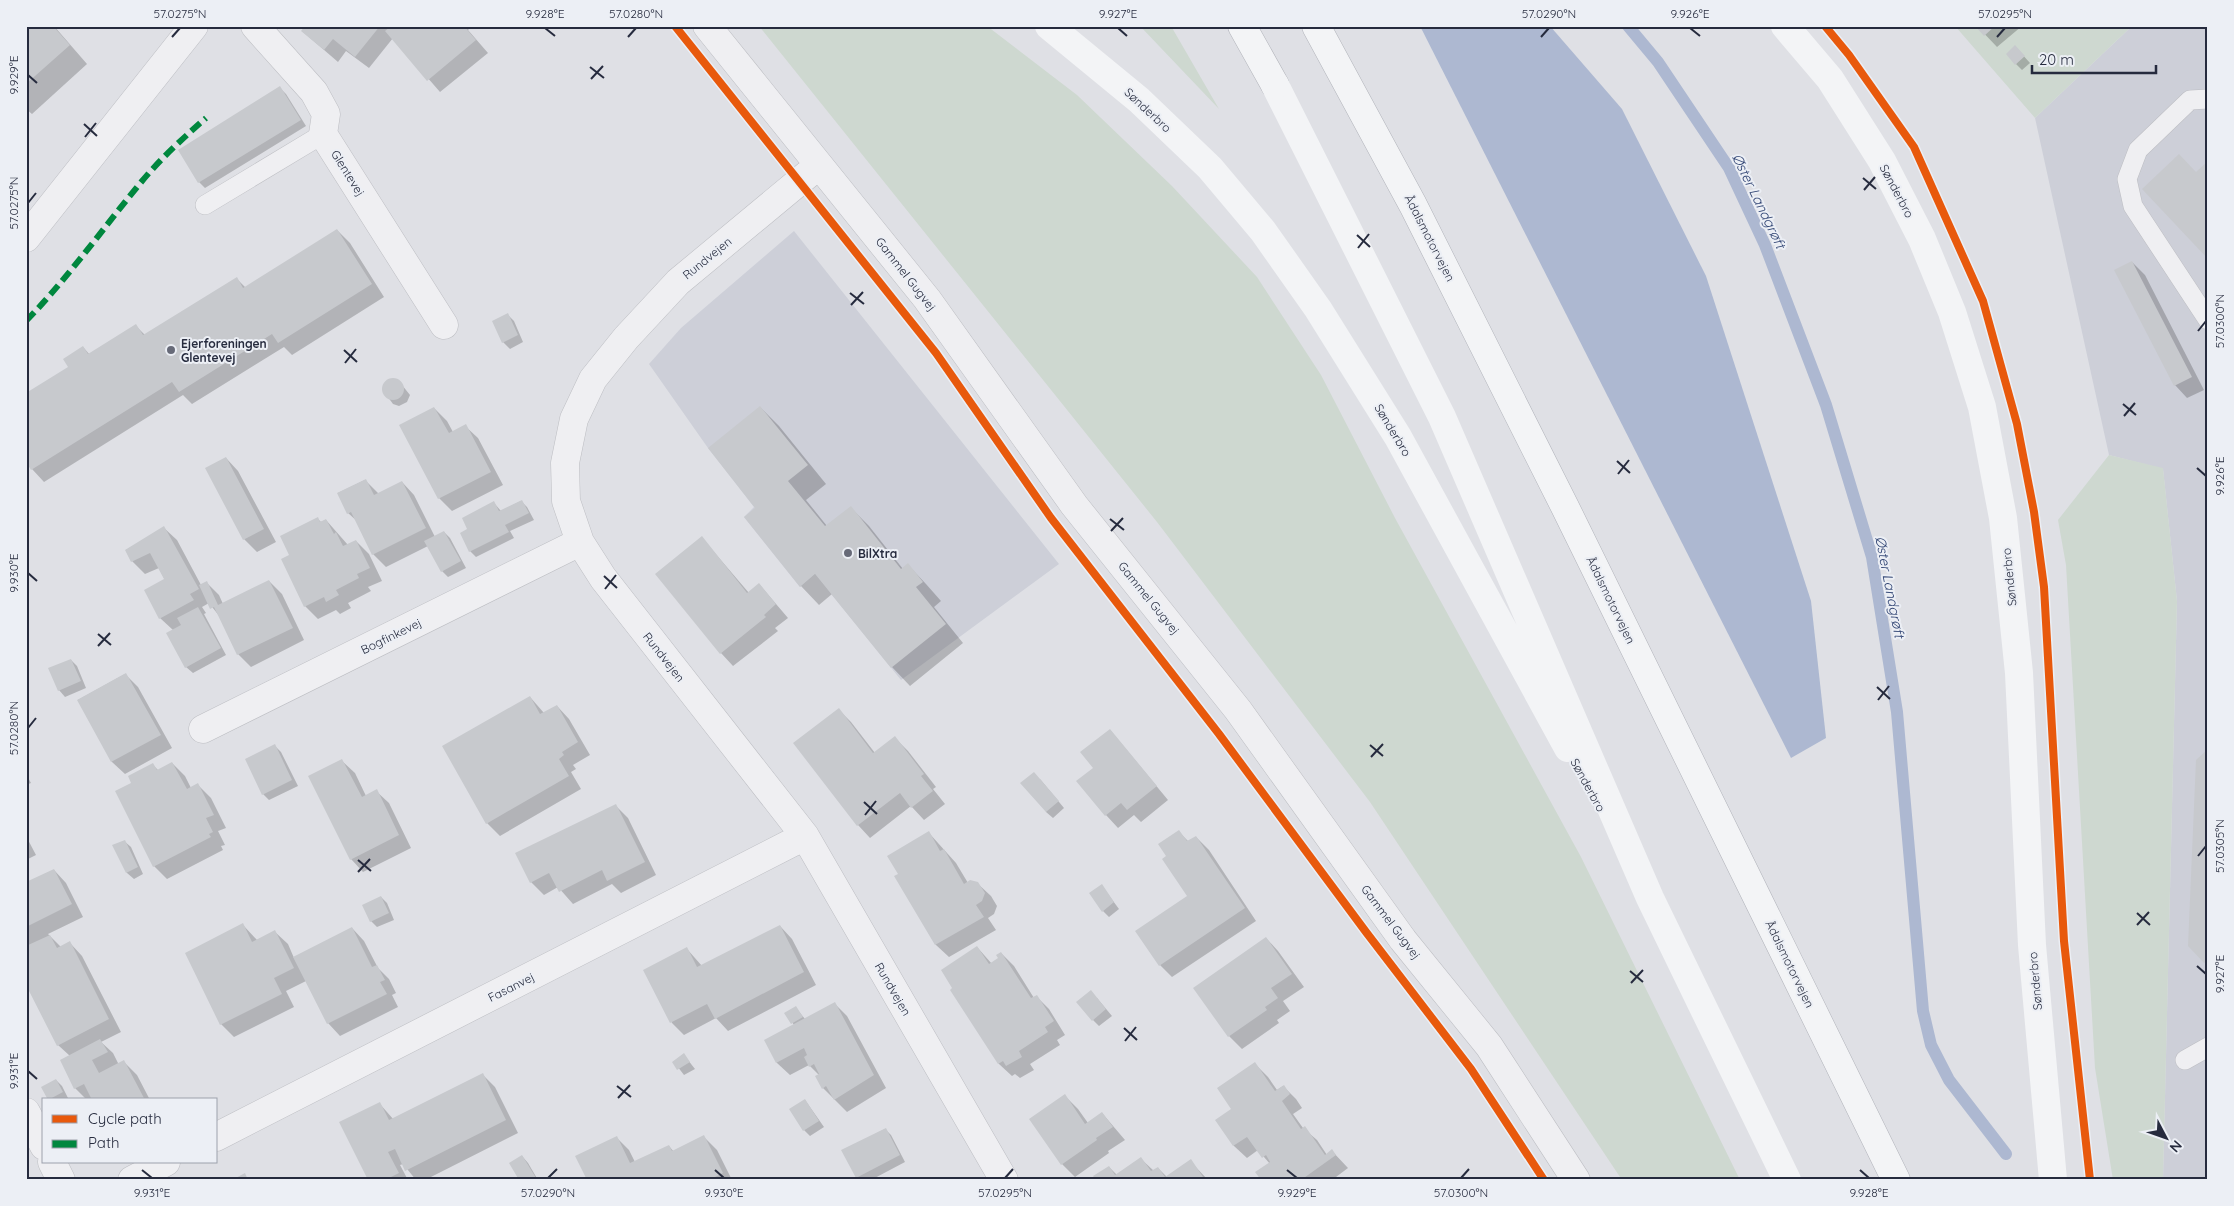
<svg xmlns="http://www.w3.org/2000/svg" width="2234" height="1206" font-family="Quicksand,sans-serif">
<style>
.built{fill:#cdcfd8}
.green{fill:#ced8d0}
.water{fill:#adb8d1}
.shadow{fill:#0003}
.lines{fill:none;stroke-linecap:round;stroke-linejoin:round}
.stream{stroke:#adb8d1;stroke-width:12}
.building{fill:#c7c9cd}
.lane-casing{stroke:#bdbec3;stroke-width:20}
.street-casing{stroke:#bdbec3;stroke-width:29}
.highway-casing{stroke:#b1b3ba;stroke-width:29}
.lane{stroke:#efeff2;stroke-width:19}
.street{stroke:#efeff2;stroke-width:28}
.secondary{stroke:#f3f4f6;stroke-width:28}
.highway{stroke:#f3f4f6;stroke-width:28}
.quiet{stroke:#00873e;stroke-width:6;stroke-dasharray:12 6;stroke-linecap:butt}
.cycleway-casing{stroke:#eceff5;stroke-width:11}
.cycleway{stroke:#e8590c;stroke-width:8}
.ticks{fill:none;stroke:#262b3e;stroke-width:2}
.poi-dot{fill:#676a78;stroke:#eceff5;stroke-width:2}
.labels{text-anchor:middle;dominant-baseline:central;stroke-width:4;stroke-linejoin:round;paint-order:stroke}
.street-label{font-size:12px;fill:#262b3e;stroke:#eceff5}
.poi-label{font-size:12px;font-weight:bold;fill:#262b3e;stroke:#eceff5;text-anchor:start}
.water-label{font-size:14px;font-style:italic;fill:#304473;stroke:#eceff5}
.neatline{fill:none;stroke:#262b3e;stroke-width:2}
.ticks-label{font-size:12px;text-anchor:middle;fill:#262b3e}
</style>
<rect width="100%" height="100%" fill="#dfe0e5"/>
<!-- built -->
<path class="built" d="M2132 26H2208V1180H2163L2177 601 2163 469 2109 455 2035 118Z
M794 231 1059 564 901 680 815 574 800 587 744 517 754 507 708 448 649 364 681 328Z"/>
<!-- green -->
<path class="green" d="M759 26H987L1077 95 1172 186 1257 277 1321 375 1395 518 1581 857 1740 1180H1622L1370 802 1157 522Z
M1140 26H1171L1219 109Z
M1955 26H2132L2035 118Z
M2109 455 2163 468 2177 601 2163 1180H2113L2095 1068 2066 565 2058 520Z"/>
<!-- water -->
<path class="water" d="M1420 26H1550L1622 109 1706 276 1811 601 1826 738 1791 758Z"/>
<!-- shadow -->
<path class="shadow" d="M26 26H54L87 64 32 114 26 109Z
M306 26H472L468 30 488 53 440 92 393 38 369 68 346 51 338 62 302 31Z
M1977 26H2022L1997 47Z
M2021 53 2030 63 2022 70 2016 64Z
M280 88 286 94 306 126 205 188 199 182Z
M337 230 350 243 384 297 292 355 284 347 192 404 183 395 44 482 32 469 70 368 83 347 90 355 136 326 145 335 237 279 246 288Z
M2132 262 2145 275 2204 390 2187 398 2175 385Z
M508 315 514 321 523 342 510 349 503 342 494 321Z
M392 380H398L410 395 407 402 399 406 393 404 382 389Z
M760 407 779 426 826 484 806 500 827 526 851 508 869 526 903 569 908 565 926 584 941 601 934 607 963 643 910 686 892 667 832 594 819 605 801 586 756 508Z
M434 408 447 421 453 432 465 426 478 438 503 485 452 511 439 498Z
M226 458 238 471 276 542 257 552 244 539 207 468Z
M365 480 379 494 402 482 414 495 435 537 444 532 450 538 466 568 448 577 442 571 428 546 386 567 373 554 358 522 348 513 338 493Z
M521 501 527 507 534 520 510 531 514 538 476 557 470 551 469 529 494 503 501 511Z
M318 519 321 522 326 520 348 545 356 541 369 554 382 581 368 587 371 591 348 603 351 608 340 614 336 610 318 619 305 606 291 555Z
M164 528 177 540 201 585 207 583 219 595 223 604 269 581 282 594 304 640 251 667 238 654 220 617 209 603 202 607 206 613 204 614 226 655 193 673 186 667 173 630 160 618 146 591 165 580 159 568 145 574 132 561 126 550Z
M702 538 749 593 759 584 788 618 775 628 778 631 733 666 721 653Z
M71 660 77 666 86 688 65 697 59 690Z
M125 674 138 687 172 748 125 774 112 762 78 700Z
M530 697 544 713 557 706 569 719 590 755 573 765 576 769 571 772 581 789 500 836 487 823Z
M839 710 851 722 875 753 895 738 908 751 936 787 933 789 945 804 924 820 911 806 870 838 858 825Z
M1110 730 1168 800 1141 822 1134 815 1118 828 1106 815 1095 769Z
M275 746 281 752 298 786 269 800 263 794Z
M342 761 355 773 366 796 376 791 389 803 411 848 363 872 351 859Z
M172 763 185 776 191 788 198 785 211 798 226 828 218 831 225 845 221 846 223 850 167 879 154 866 132 784 153 765 159 771Z
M26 774 31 783 26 785Z
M1040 779 1064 808 1053 818 1046 812Z
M615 805 628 818 656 875 621 893 612 884 573 904 558 887 544 895 531 882Z
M1179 832 1189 842 1196 837 1209 850 1256 921 1172 977 1160 965 1189 897 1168 856Z
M929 833 956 863 968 883H977L991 896 997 906 994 914 988 918 996 930 949 957 936 945 896 877 900 875Z
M26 836 36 855 26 860Z
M124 841 131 847 143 874 134 879 127 873 114 846Z
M54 870 66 883 83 917 48 934 61 947 70 943 82 956 121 1032 101 1042 113 1053 119 1065 124 1062 137 1075 150 1100H94L93 1098 87 1100 75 1088 70 1056 58 1045 26 984V883Z
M1102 886 1119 909 1109 917 1103 911Z
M381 897 387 903 394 920 377 927 371 921Z
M243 925 257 940 275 932 288 944 294 958 352 928 364 941 378 968 389 979 396 993 392 995 398 1007 340 1036 328 1023 306 981 286 991 294 1007 234 1037 221 1024Z
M780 926 792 939 816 985 728 1031 716 1018 684 1035 672 1023 645 971 687 949 702 966Z
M1266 938 1278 951 1304 987 1283 1001 1290 1011 1277 1020 1279 1023 1242 1049 1229 1036 1195 988Z
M977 947 992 964 1000 959 1001 953 1014 966 1034 998 1036 996 1049 1009 1065 1035 1057 1040 1060 1045 1030 1064 1034 1070 1020 1078 1015 1074 1012 1076 999 1064 952 990Z
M1097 998 1112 1016 1099 1026 1093 1020Z
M835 1004 847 1016 886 1088 847 1112 823 1088 819 1075 809 1065 790 1075 777 1063 766 1040 794 1025 786 1013 796 1008 805 1019Z
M684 1055 695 1069 684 1075 674 1062Z
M1255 1064 1268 1077 1277 1090 1283 1086 1296 1099 1302 1108 1293 1114 1303 1128 1317 1140 1327 1155 1332 1151 1348 1168 1332 1180H1262L1270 1164 1258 1150 1247 1158 1234 1146 1217 1120 1233 1109Z
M483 1075 495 1087 518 1133 425 1180H416L403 1164 400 1165 408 1180H370L379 1103 394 1120Z
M56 1080 62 1086 68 1098 49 1099Z
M1065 1096 1078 1109 1088 1123 1102 1113 1125 1140 1108 1151 1109 1153 1075 1177 1062 1164 1031 1119Z
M805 1100 824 1127 810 1136 804 1130Z
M885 1129 891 1135 905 1162 871 1180H859L843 1151Z
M616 1137 629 1150 635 1162 669 1146 674 1152 704 1137 717 1150 732 1180H588Z
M522 1156 528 1163 538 1180H521Z
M1141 1159 1154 1171 1158 1168 1167 1177 1190 1161 1208 1180H1097L1109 1167 1117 1175Z"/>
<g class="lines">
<!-- stream -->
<path class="stream" d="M1628 26 1658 62 1729 168 1765 245 1826 405 1872 557 1897 712 1923 1011 1931 1045 1949 1080 2006 1154"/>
</g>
<!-- building -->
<path class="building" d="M26 26H53L70 45 26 84Z
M305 26H380L355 57 333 39 324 50 301 31Z
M391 26H464L476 40 427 81 385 31Z
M1975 26H1995L1984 36Z
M2015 45 2025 56 2015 65 2006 54Z
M280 86 301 120 198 183 178 150Z
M2179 154 2196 172 2208 161V259L2142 189Z
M337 229 372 284 278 343 272 334 179 392 172 382 31 470 26 462V393L68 367 63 359 83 346 88 354 136 324 143 335 237 277 243 288Z
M2132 261 2192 377 2174 386 2114 270Z
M508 313 518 335 502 343 492 321Z
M382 389a11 11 0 1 1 22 0a11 11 0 1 1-22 0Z
M760 406 808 465 788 481 825 526 851 506 901 569 908 563 923 582 916 587 946 624 891 668 815 574 800 587 744 517 755 508 708 448Z
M434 407 449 433 466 424 491 472 438 499 399 425Z
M226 457 264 529 243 540 205 468Z
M366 479 374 495 402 481 426 528 372 555 351 512 347 514 337 493Z
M522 500 529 513 505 525 509 532 469 552 460 533 467 529 462 518 494 501 499 511Z
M318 517 320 522 326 519 334 534 336 532 343 546 356 540 370 568 357 574 359 578 336 590 339 595 326 602 324 597 304 607 281 559 289 555 280 536Z
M164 526 199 589 190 594 194 600 159 619 144 590 164 579 150 553 131 562 125 550Z
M444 531 461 561 441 572 424 541Z
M702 536 747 593 759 583 776 604 764 615 766 617 720 654 655 574Z
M269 580 293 628 237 655 214 607 210 609 199 585 207 581 218 605Z
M198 607 221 648 185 668 166 633 181 625 177 618Z
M71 659 81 681 58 691 48 668Z
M126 673 161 735 111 762 77 700Z
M530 696 540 714 557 705 578 742 562 752 564 755 559 759 569 776 486 824 442 746Z
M839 708 873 753 895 736 924 774 921 776 933 791 911 808 900 793 857 826 793 743Z
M1110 729 1157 786 1127 810 1121 803 1105 816 1076 781 1093 768 1080 752Z
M275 744 292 780 262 795 245 759Z
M2208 749V960L2204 963 2188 946 2196 760Z
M342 759 362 797 377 789 399 835 350 860 308 776Z
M172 762 187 789 198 783 214 815 206 818 213 832 209 834 211 837 153 867 115 791 131 783 128 776 153 763 157 770Z
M1034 772 1059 801 1046 812 1020 783Z
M616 804 645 862 607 881 602 870 559 892 549 873 530 883 515 853Z
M1179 830 1187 841 1196 836 1245 908 1159 966 1135 931 1187 896 1162 859 1166 856 1158 844Z
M929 831 940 851 944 849 964 884 970 880 978 882 985 893 982 901 976 905 984 917 935 945 894 876 898 874 887 856Z
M125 840 138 867 126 873 112 845Z
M54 869 72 904 26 927V882Z
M1102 884 1114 902 1102 912 1089 893Z
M381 896 389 913 370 922 362 905Z
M243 923 252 942 275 930 294 968 274 978 282 994 220 1025 185 953Z
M780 925 804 972 715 1019 707 1004 670 1023 643 970 687 947 697 967Z
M352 927 372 967 377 965 385 980 380 982 387 994 327 1024 293 957Z
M50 935 57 948 70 941 109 1019 57 1046 26 985V946Z
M1266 937 1292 974 1271 988 1278 998 1265 1007 1267 1010 1228 1037 1193 988Z
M977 946 989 964 998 958 996 955 1001 952 1031 998 1037 995 1054 1021 1045 1027 1048 1032 1019 1051 1022 1057 1006 1066 1003 1061 998 1064 950 990 952 988 941 970Z
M1091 990 1106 1009 1092 1021 1076 1002Z
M835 1002 874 1075 834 1100 826 1086 822 1089 815 1076 819 1074 814 1064 809 1067 804 1057 807 1055 804 1048 776 1063 764 1040Z
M796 1006 803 1017 791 1024 784 1013Z
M100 1039 108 1052 92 1060 99 1073 124 1060 145 1100H92L84 1084 74 1089 60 1060Z
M684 1053 690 1062 677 1070 672 1062Z
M1255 1062 1275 1091 1284 1085 1290 1094 1282 1101 1301 1129 1305 1126 1325 1155 1332 1149 1336 1155 1301 1180H1261L1255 1172 1270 1162 1266 1155 1262 1158 1247 1137 1233 1146 1215 1120 1231 1109 1217 1088Z
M483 1073 506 1120 405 1171 395 1149 388 1152 399 1173 385 1180H368L339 1122 380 1102 389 1120Z
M56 1079 63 1092 48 1100 41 1087Z
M1065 1094 1085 1124 1102 1112 1113 1127 1096 1138 1097 1140 1061 1165 1029 1119Z
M805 1099 819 1121 803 1131 789 1109Z
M886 1128 900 1155 856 1178 841 1150Z
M704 1135 723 1173 709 1180H587L575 1156 617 1136 630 1163 669 1145 672 1151Z
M522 1155 536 1178 533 1180H519L509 1163Z
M1141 1157 1151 1171 1158 1167 1165 1177 1191 1159 1205 1180H1096L1093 1176 1109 1166 1115 1175Z
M245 1173 248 1180H232Z"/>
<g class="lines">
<!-- lane casing -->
<g class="lane-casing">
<path id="lane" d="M2208 99 2190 100 2138 150 2127 179 2133 206 2208 320
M205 205 323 134
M2185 1060 2208 1047"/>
</g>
<!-- street casing -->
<g class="street-casing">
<path id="street" d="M255 26 314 92 326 114 323 134 444 325
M707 26 927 299 1074 505 1238 710 1403 940 1489 1046 1576 1180
M819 165 678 282 626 338 593 379 574 419 565 463 566 501 580 542 603 578 805 836 1004 1180
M26 238 194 26
M203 729 580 542
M26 1112 44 1146
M216 1137 805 836
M52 1162 61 1180
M132 1180 166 1162"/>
</g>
<!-- highway casing -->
<g class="highway-casing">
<path id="highway" d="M1242 26 1275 85
M1316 26 1413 205 1565 507 1896 1180"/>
</g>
<!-- lane -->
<use href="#lane" class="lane"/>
<!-- street -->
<use href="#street" class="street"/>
<!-- secondary -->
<path class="secondary" d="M1049 26 1139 100 1210 168 1263 231 1318 309 1398 437 1568 748
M1785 26 1830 79 1882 161 1922 239 1952 312 1982 407 2003 518 2019 673 2032 945 2053 1180
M1275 85 1442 417 1650 898 1787 1180"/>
<!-- highway -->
<use href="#highway" class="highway"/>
<!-- quiet -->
<path class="quiet" d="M26 321C67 279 101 231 138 186 158 161 182 139 206 118"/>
<!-- cycleway casing -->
<g class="cycleway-casing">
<path id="cycleway" d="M675 26 936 353 1051 518 1219 734 1366 932 1471 1069 1544 1180
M1825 26 1849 55 1914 147 1983 301 2017 424 2034 512 2044 587 2064 941 2090 1180"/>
</g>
<!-- cycleway -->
<use href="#cycleway" class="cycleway"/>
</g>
<!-- ticks -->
<path class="ticks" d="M545 28 555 36M1118 28 1127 36M1690 28 1700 36M172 37 180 28M628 37 636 28M1541 37 1549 28M1997 37 2005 28M590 67 604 78M28 75 37 83M591 79 603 66M84 124 97 136M85 137 96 123M1863 178 1876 189M1864 190 1875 177M28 203 36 193M1357 235 1370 247M1358 248 1369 234M850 293 864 304M851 305 863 292M2198 331 2206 321M344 350 357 362M345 363 356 349M2123 404 2136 415M2124 416 2135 403M1617 461 1630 473M2197 468 2206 476M1618 474 1629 460M1110 519 1124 530M1111 531 1123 518M28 573 37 581M604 576 617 588M605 589 616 575M98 634 111 645M98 646 110 633M1877 687 1890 699M1878 700 1889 686M28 728 36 718M1370 745 1383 756M1371 757 1383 744M864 802 877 814M865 815 876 801M2198 856 2206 846M358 860 371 871M358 872 370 859M2137 913 2150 925M2137 925 2149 912M2197 966 2206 974M1630 971 1643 982M1631 983 1643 970M1124 1028 1137 1040M1125 1041 1136 1027M28 1071 37 1079M617 1086 631 1097M618 1098 630 1085M142 1170 152 1178M715 1170 724 1178M1287 1170 1297 1178M1860 1170 1869 1178M548 1178 557 1169M1005 1178 1013 1169M1461 1178 1469 1169"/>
<!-- markers -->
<g class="poi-dot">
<circle cx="171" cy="350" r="5"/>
<circle cx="848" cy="553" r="5"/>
</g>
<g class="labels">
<!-- street labels -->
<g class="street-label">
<text transform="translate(1148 110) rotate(43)">Sønderbro</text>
<text transform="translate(348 173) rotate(58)">Glentevej</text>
<text transform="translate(1897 191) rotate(62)">Sønderbro</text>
<text transform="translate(1430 238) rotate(63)">Ådalsmotorvejen</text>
<text transform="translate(707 258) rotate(-39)">Rundvejen</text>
<text transform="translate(906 274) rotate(52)">Gammel Gugvej</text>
<text transform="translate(1393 430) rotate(59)">Sønderbro</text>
<text transform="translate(2009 577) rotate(-96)">Sønderbro</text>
<text transform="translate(1149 598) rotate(51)">Gammel Gugvej</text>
<text transform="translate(1611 600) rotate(64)">Ådalsmotorvejen</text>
<text transform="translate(391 636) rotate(-26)">Bogfinkevej</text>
<text transform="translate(664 657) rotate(52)">Rundvejen</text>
<text transform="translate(1588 785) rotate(61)">Sønderbro</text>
<text transform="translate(1391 922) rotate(53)">Gammel Gugvej</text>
<text transform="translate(1790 964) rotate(64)">Ådalsmotorvejen</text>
<text transform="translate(2035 981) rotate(-95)">Sønderbro</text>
<text transform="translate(511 987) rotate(-27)">Fasanvej</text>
<text transform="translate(893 989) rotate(60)">Rundvejen</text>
</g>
<!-- poi labels -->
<g class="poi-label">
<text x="181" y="343">Ejerforeningen<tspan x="181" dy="14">Glentevej</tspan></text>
<text x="858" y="553">BilXtra</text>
</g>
<!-- water labels -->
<g class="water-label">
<text transform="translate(1759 201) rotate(64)">Øster Landgrøft</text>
<text transform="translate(1890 587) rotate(79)">Øster Landgrøft</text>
</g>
</g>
<!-- border -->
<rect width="2234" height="1206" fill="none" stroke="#eceff5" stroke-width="55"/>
<!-- legend -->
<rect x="42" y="1098" width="175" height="65" fill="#eceff5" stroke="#9da1ac"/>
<rect x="52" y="1115" width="25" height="8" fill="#e8590c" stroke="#9da1ac"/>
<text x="88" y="1124" font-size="15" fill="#262b3e">Cycle path</text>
<rect x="52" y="1140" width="25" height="8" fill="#00873e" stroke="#9da1ac"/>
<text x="88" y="1148" font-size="15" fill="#262b3e">Path</text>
<!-- north arrow -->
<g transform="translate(2166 1138) rotate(131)" stroke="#eceff5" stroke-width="4" paint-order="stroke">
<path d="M0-4L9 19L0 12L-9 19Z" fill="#262b3e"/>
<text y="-8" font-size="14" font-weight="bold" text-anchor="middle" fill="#262b3e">N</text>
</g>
<!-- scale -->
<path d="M2032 65v8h124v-8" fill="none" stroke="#262b3e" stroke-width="2.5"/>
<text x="2039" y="65" font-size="15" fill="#262b3e" stroke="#eceff5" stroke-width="4" paint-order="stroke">20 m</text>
<rect x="28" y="28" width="2178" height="1150" class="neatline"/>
<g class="ticks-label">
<text x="180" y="18">57.0275°N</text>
<text x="545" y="18">9.928°E</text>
<text x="636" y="18">57.0280°N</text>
<text x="1118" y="18">9.927°E</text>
<text x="1549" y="18">57.0290°N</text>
<text x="1690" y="18">9.926°E</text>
<text x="2005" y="18">57.0295°N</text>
<text transform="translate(14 75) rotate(-90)" y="4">9.929°E</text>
<text transform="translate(14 203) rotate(-90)" y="4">57.0275°N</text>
<text transform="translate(2220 321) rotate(-90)" y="4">57.0300°N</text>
<text transform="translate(2220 476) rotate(-90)" y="4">9.926°E</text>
<text transform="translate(14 573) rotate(-90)" y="4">9.930°E</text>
<text transform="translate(14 728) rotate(-90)" y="4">57.0280°N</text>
<text transform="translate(2220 846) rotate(-90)" y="4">57.0305°N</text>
<text transform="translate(2220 974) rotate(-90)" y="4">9.927°E</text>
<text transform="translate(14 1071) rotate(-90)" y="4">9.931°E</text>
<text x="152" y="1197">9.931°E</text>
<text x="548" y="1197">57.0290°N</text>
<text x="724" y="1197">9.930°E</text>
<text x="1005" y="1197">57.0295°N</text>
<text x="1297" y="1197">9.929°E</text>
<text x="1461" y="1197">57.0300°N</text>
<text x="1869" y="1197">9.928°E</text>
</g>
</svg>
